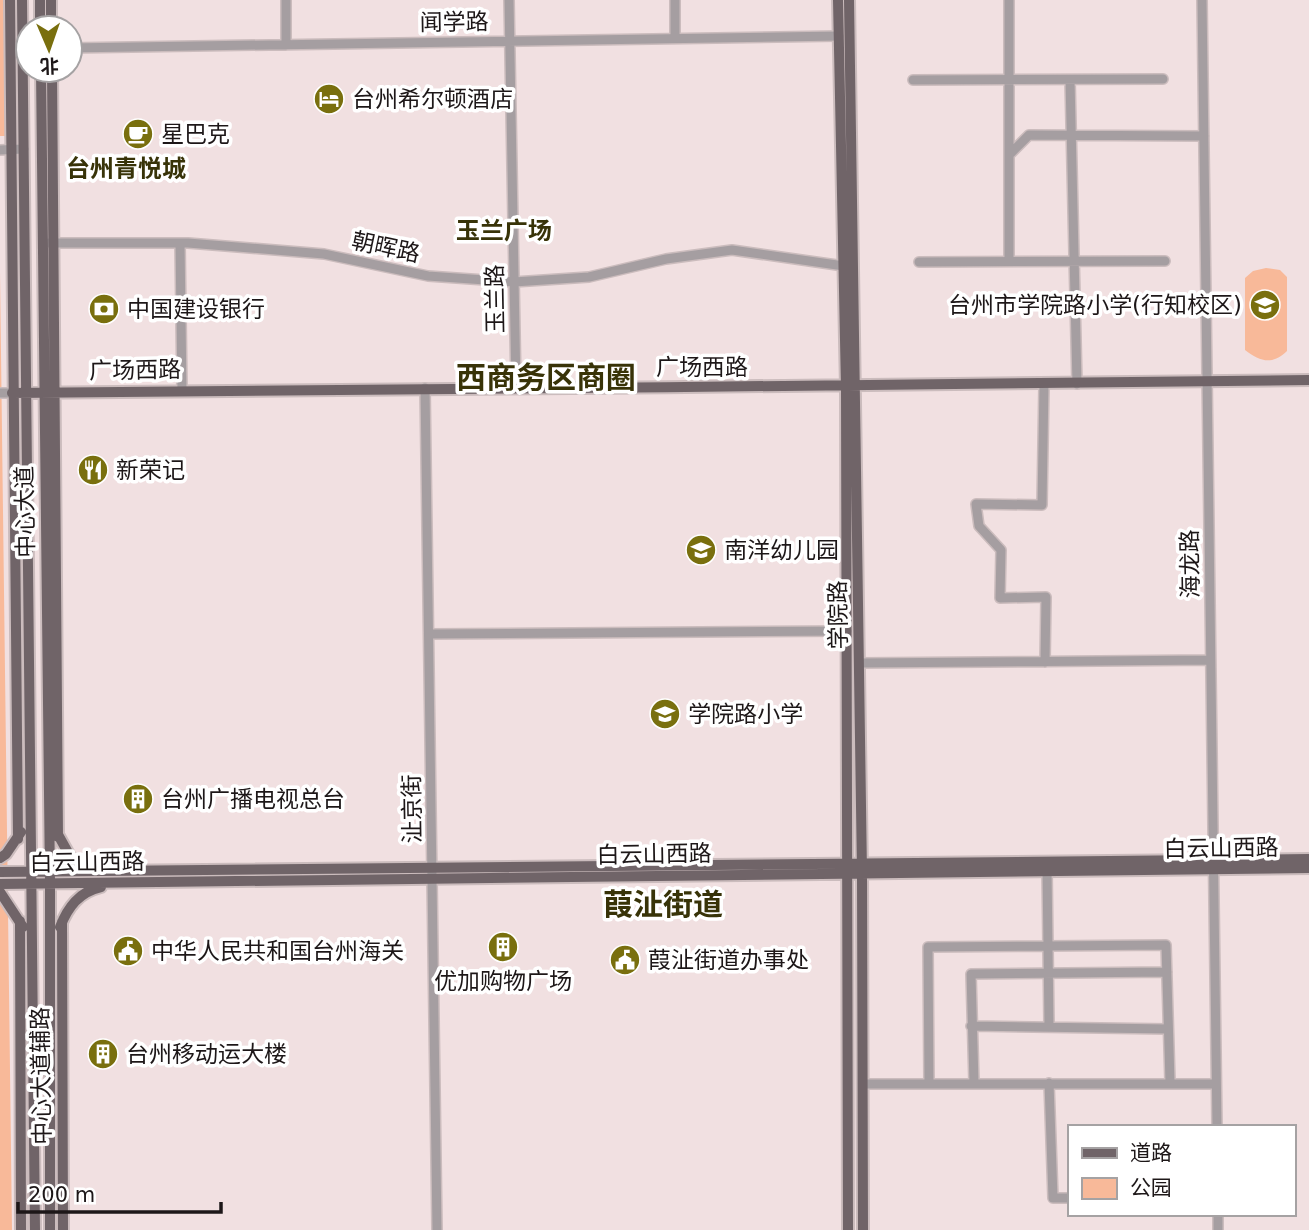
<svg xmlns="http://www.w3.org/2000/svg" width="1309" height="1230" font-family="'DejaVu Sans','Noto Sans SC',sans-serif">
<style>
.green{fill:#f8b999}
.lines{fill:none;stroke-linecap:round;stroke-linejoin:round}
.minor-casing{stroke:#cbbcbd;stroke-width:12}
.major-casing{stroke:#cbbcbd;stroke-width:14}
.minor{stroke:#a59ea1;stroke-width:9}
.major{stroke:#706468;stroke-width:10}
.labels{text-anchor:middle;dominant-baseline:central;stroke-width:7;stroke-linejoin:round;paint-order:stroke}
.street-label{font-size:23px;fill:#1d1718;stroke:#fff}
.poi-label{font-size:23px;fill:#1d1718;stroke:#fff;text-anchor:start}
.neighbourhood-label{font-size:24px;font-weight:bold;fill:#383308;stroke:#fff}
.district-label{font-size:30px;font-weight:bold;fill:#383308;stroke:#fff}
</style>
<rect width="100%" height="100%" fill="#f1e0e1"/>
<!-- green -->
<path class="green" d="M0 0H7L8 136H0Z
M1266 268 1280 270 1287 277V351C1273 365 1260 362 1245 350V278L1253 271Z
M0 272 12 1230H0Z"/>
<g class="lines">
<!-- minor casing -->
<g class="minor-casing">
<path id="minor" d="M286 0V45
M509 0 516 388
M675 0V38
M1202 0 1217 1127
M70 48 839 36
M913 80 1163 79
M1070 80 1077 384
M0 150 24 149
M1011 153 1029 135 1204 136
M49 243H188L324 254 428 276 514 282 589 277 666 259 732 250 844 266
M180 243 182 391
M1009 260V0
M919 262 1165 261
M1044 384 1042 505 976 504 979 526 1001 550 1000 598 1046 597 1045 662
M425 388 437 1230
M0 393H12
M429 634 847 631
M859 663 1210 660
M1047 870 1049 1025
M971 1026 1168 1029
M974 1083 971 974 1167 972
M1049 1083 1053 1198H1069
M863 1084H929L928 947 1166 945 1170 1082
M929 1084H1216
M1218 1214V1230"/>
</g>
<!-- major casing -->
<g class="major-casing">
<path id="major" d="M10 0 18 839
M22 0 35 1230
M40 0V28
M51 0V28
M838 0 846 388 848 1230
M849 0 862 873 863 1230
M41 70 50 883V1230
M52 70 58 837
M12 393C444 388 877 387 1309 380
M56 831 71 858 104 866
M0 858 6 854 21 832
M0 872 1309 859
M0 884 1309 868
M0 892 23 927
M20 921 21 1230
M62 922 63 1230
M60 927C68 907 79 892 101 887"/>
</g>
<!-- minor -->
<use href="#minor" class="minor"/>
<!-- major -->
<use href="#major" class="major"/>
</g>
<!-- icons -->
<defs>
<g id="hotel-disc" transform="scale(1.575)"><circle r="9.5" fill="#796f0e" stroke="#fff"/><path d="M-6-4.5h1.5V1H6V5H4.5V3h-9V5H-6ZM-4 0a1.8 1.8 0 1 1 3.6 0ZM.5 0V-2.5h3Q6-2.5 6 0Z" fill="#fff"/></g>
<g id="cafe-disc" transform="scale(1.575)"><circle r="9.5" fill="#796f0e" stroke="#fff"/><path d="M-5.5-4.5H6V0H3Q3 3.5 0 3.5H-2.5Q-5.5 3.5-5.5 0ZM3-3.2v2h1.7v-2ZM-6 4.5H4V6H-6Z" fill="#fff"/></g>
<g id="school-disc" transform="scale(1.575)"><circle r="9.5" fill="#796f0e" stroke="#fff"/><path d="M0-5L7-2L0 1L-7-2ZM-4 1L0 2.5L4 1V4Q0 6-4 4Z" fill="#fff"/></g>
<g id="bank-disc" transform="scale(1.575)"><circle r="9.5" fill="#796f0e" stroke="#fff"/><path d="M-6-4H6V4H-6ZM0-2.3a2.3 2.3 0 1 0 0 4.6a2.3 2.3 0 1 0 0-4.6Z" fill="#fff"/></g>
<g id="restaurant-disc" transform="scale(1.575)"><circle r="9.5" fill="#796f0e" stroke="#fff"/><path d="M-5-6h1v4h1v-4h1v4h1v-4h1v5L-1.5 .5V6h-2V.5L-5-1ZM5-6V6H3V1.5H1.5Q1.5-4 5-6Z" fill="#fff"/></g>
<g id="building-disc" transform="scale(1.575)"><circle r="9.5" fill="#796f0e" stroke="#fff"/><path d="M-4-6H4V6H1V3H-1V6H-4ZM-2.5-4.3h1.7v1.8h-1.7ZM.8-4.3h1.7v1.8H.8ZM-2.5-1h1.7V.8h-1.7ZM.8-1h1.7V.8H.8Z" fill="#fff"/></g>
<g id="civic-disc" transform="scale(1.575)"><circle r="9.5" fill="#796f0e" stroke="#fff"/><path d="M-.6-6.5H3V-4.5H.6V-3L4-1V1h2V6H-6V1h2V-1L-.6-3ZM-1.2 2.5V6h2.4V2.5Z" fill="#fff"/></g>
</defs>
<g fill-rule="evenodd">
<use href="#hotel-disc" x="329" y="99"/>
<use href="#cafe-disc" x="138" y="134"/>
<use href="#school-disc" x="1265" y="305"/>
<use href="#bank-disc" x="104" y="309"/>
<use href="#restaurant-disc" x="93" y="470"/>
<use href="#school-disc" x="701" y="550"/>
<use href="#school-disc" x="665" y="714"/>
<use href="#building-disc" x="138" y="799"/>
<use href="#building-disc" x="503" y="947"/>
<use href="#civic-disc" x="128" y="951"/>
<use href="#civic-disc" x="625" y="960"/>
<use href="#building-disc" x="103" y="1054"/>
</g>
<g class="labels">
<!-- street labels -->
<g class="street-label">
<text transform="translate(454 22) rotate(-1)">闻学路</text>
<text transform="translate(386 247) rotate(12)">朝晖路</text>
<text transform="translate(495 299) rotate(-91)">玉兰路</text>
<text x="702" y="367">广场西路</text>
<text transform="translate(135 370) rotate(-1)">广场西路</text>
<text transform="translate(25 512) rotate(-91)">中心大道</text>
<text transform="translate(1190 564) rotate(-91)">海龙路</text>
<text transform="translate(838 615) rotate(-91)">学院路</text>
<text transform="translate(412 809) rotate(-91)">沚京街</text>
<text transform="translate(1221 848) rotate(-1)">白云山西路</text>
<text transform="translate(654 854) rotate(-1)">白云山西路</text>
<text transform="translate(87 862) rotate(-1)">白云山西路</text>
<text transform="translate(41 1076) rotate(-91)">中心大道辅路</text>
</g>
<!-- poi labels -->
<g class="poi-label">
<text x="352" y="99">台州希尔顿酒店</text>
<text x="161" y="134">星巴克</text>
<text x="1242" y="305" text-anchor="end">台州市学院路小学(行知校区)</text>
<text x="127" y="309">中国建设银行</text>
<text x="116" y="470">新荣记</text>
<text x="724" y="550">南洋幼儿园</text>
<text x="688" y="714">学院路小学</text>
<text x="161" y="799">台州广播电视总台</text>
<text x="151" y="951">中华人民共和国台州海关</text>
<text x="648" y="960">葭沚街道办事处</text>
<text x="503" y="981" text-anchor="middle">优加购物广场</text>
<text x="126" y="1054">台州移动运大楼</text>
</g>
<!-- neighbourhood labels -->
<g class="neighbourhood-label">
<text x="126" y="169">台州青悦城</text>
<text x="504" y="231">玉兰广场</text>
</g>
<!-- district labels -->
<g class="district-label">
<text x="546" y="377">西商务区商圈</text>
<text x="663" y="904">葭沚街道</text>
</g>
</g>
<!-- legend -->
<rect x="1068" y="1125" width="228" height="91" fill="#ffffff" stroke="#a5a2a3" stroke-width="2"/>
<rect x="1082" y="1148" width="35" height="10" fill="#706468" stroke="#a5a2a3" stroke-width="2"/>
<text x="1130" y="1160" font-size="21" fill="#1d1718">道路</text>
<rect x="1082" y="1178" width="35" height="21" fill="#f8b999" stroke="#a5a2a3" stroke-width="2"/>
<text x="1130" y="1195" font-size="21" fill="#1d1718">公园</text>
<!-- north arrow -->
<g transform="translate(49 49) rotate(178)"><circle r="33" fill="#ffffff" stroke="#a5a2a3" stroke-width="2"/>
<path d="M0-5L12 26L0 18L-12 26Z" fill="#796f0e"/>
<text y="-10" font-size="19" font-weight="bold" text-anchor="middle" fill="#1d1718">北</text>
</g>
<!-- scale -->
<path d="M18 1202v10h203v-10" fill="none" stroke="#1d1718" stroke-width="3.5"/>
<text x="28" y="1202" font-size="21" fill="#1d1718" stroke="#ffffff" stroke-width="5" paint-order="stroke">200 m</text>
</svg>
